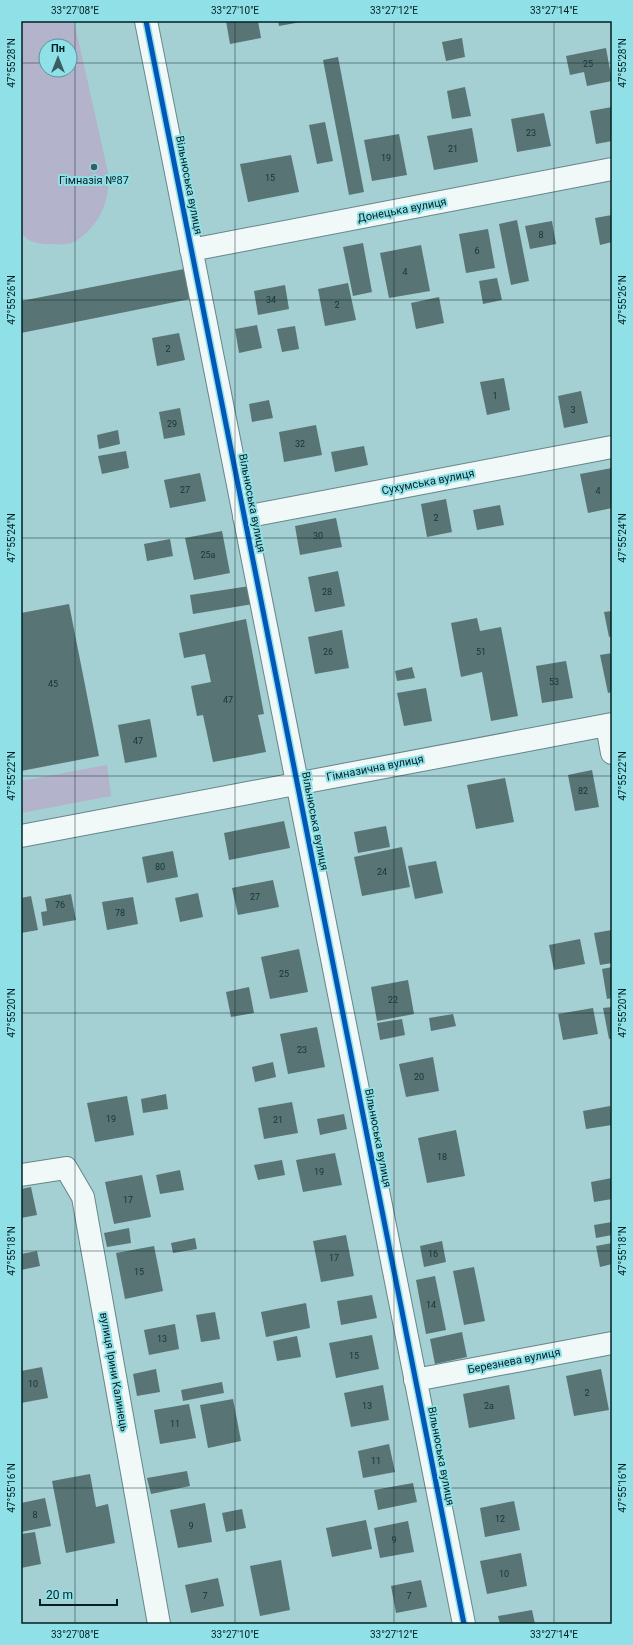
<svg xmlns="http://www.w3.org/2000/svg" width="633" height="1645" font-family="Roboto,sans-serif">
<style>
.green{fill:#b3b3cb;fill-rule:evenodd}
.building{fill:#587474}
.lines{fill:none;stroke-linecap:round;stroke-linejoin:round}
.minor-casing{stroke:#668689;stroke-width:24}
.minor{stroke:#f1f8f8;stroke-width:22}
.cycleway-casing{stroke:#90e0e7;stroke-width:8}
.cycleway{stroke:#0057b8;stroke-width:5}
.ticks{fill:none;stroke:#002023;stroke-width:1;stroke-opacity:0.45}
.poi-dot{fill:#395d61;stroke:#90e0e7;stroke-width:1.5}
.labels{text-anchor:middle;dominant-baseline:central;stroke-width:4;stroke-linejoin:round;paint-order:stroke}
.number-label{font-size:9px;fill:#163537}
.poi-label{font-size:11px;fill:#002023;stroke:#90e0e7}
.street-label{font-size:11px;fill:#002023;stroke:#90e0e7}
.neatline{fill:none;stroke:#002023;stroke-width:1.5}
.ticks-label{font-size:10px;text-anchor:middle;fill:#002023}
</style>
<rect width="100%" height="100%" fill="#a4cfd3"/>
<!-- green -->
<path class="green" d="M21 21H74L109 177C108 200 103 217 86 233 80 238 75 243 67 244 63 245 57 244 52 244 40 244 29 243 21 233ZM46 46H70V70H46Z
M107 765 111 796 21 813V781Z"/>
<!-- building -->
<path class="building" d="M226 21H258L261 38 230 44Z
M278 21H301V22L279 26Z
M462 38 465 57 446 61 442 42Z
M606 48 612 81 587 86 584 72 570 75 566 56Z
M338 57 364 192 349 195 323 60Z
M465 87 471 116 452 119 447 91Z
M612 107V141L596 144 590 111Z
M544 113 551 146 517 152 511 119Z
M325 122 333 161 317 164 309 125Z
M472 128 478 162 434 170 427 136Z
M399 134 407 175 372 181 364 140Z
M291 155 299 192 248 202 240 164Z
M612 215V242L600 245 595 218Z
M517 220 529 281 511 285 499 224Z
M552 221 556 244 530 249 525 226Z
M488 229 495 268 466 273 459 234Z
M363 243 372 292 353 296 343 247Z
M421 245 430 291 389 298 380 253Z
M184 269 190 299 21 333V301Z
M497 278 502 300 483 304 479 281Z
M348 283 356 320 325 326 318 289Z
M285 285 289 309 258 315 254 291Z
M439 297 444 323 416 329 411 303Z
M257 325 262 348 239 353 235 329Z
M295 326 299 349 282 352 277 329Z
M179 333 185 360 157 366 152 338Z
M504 378 510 410 487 415 480 382Z
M581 391 588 423 564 428 558 396Z
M269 400 273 418 252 422 249 404Z
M180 408 185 435 164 439 159 412Z
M316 425 322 455 284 462 279 432Z
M118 430 120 444 99 449 97 435Z
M364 446 368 465 335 472 331 452Z
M126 451 129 468 102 474 98 456Z
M612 468V508L588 513 580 474Z
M200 473 206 501 170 508 164 480Z
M446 499 452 532 427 537 421 504Z
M500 505 504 525 477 530 473 510Z
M336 518 342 547 300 555 295 526Z
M222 531 230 573 194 580 185 538Z
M170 539 173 556 147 561 144 544Z
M338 571 345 606 315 612 308 577Z
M250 586 253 604 193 614 190 595Z
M69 604 99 756 21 771V613Z
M612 611V636L609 637 604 612Z
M477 618 480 631 501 627 518 716 491 721 482 672 461 677 451 623Z
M246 619 264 714 258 715 266 752 213 762 203 715 197 716 191 686 211 682 205 654 184 658 179 633Z
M342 630 349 668 315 674 308 637Z
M612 653V692L608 693 600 655Z
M566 661 573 698 542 703 536 666Z
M412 667 415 678 397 681 395 671Z
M426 688 432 721 404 726 397 693Z
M150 719 157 757 125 763 118 725Z
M592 770 599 807 575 811 568 775Z
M505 778 514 822 476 829 467 785Z
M284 821 290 848 229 860 224 833Z
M386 826 390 847 358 853 354 832Z
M402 847 410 887 362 896 354 857Z
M173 851 178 877 147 883 142 857Z
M436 861 443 893 415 899 408 866Z
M273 880 279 907 238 915 232 888Z
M198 893 203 917 180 922 175 898Z
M71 894 76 920 43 926 41 912 47 911 45 899Z
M31 896 38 930 21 933V898Z
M133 897 138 924 107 930 102 902Z
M612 930V963L600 965 594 933Z
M580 939 585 964 554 970 549 945Z
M299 949 308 992 270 999 261 957Z
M612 967V998L607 999 602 969Z
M408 980 414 1014 377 1021 371 987Z
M249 987 254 1013 231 1017 226 992Z
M612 1007V1038L609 1039 603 1008Z
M593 1008 598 1034 563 1040 558 1014Z
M453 1014 456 1026 431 1031 429 1018Z
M402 1019 405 1035 380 1040 377 1023Z
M317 1027 325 1067 288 1074 280 1034Z
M433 1057 439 1091 406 1097 399 1064Z
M273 1062 276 1077 255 1082 252 1067Z
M166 1094 168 1109 143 1113 141 1099Z
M127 1096 134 1135 95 1142 87 1103Z
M292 1102 298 1133 264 1139 258 1108Z
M610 1106 612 1125 586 1129 583 1111Z
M344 1114 347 1129 320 1135 317 1119Z
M456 1130 465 1176 427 1183 418 1138Z
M335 1153 342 1185 303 1192 296 1160Z
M282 1160 285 1175 258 1180 254 1165Z
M180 1170 184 1190 160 1194 156 1175Z
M142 1175 151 1217 114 1224 105 1182Z
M612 1178V1199L594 1202 591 1182Z
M31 1187 37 1215 21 1218V1189Z
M612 1222V1235L596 1238 594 1225Z
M129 1228 131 1243 107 1247 104 1233Z
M346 1235 354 1276 321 1282 313 1241Z
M195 1238 197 1249 173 1253 171 1243Z
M442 1241 446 1262 424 1267 420 1246Z
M612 1243V1264L600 1267 596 1246Z
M154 1246 163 1291 125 1299 116 1253Z
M37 1251 40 1266 21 1270V1254Z
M474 1267 485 1321 464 1325 453 1271Z
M435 1276 446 1330 426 1334 416 1280Z
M372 1295 377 1318 341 1325 337 1301Z
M306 1303 310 1328 266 1337 261 1312Z
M215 1312 220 1339 201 1342 196 1315Z
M175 1324 179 1349 149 1355 144 1330Z
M462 1332 467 1357 435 1364 430 1339Z
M372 1335 379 1369 336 1378 329 1343Z
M297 1336 301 1357 277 1361 273 1341Z
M42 1367 48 1398 21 1403V1371Z
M156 1369 160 1392 137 1396 133 1374Z
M601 1369 609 1410 574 1416 566 1376Z
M222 1382 224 1393 183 1401 181 1390Z
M383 1385 389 1420 351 1427 344 1393Z
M509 1385 515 1419 469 1428 463 1394Z
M233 1399 241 1441 208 1448 200 1405Z
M189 1404 196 1438 160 1444 154 1410Z
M389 1444 395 1472 363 1478 358 1451Z
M187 1471 190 1486 151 1494 147 1478Z
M90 1474 96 1507 108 1504 115 1543 66 1553 52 1481Z
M413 1483 417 1502 378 1510 374 1490Z
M45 1498 51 1526 21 1532V1503Z
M514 1501 520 1530 485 1537 480 1508Z
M205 1503 212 1542 178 1548 170 1510Z
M242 1509 246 1528 226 1532 222 1513Z
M366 1520 372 1549 332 1557 326 1528Z
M408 1521 414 1552 380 1558 374 1528Z
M35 1532 41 1564 21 1568V1534Z
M521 1553 527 1586 487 1594 480 1561Z
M281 1560 290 1610 260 1616 250 1566Z
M218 1578 224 1606 191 1613 185 1585Z
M421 1580 427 1607 396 1613 391 1586Z
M532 1610 535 1624H500L498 1616Z"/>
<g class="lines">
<!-- minor casing -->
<g class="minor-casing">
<path id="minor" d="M146 21 464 1624
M191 250 612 169
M244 517 612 447
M607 725 612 753
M21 836 612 724
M21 1175 66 1168 83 1197 159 1624
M415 1380 612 1343"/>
</g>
<!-- minor -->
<use href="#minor" class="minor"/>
<!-- cycleway casing -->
<g class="cycleway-casing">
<path id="cycleway" d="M146 21 464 1624"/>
</g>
<!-- cycleway -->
<use href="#cycleway" class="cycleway"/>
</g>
<!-- ticks -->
<path class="ticks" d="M75 21V1624M235 21V1624M394 21V1624M554 21V1624M21 63H46M70 63H612M21 300H612M21 538H612M21 776H612M21 1013H612M21 1251H612M21 1488H612"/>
<!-- markers -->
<circle class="poi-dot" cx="94" cy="167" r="4"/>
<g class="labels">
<!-- number labels -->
<g class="number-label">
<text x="588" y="64">25</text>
<text x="531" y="133">23</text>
<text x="453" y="149">21</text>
<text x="386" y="158">19</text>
<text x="270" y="178">15</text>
<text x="541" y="235">8</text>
<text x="477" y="251">6</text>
<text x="405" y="272">4</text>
<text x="271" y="300">34</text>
<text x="337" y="305">2</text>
<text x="168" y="349">2</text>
<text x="495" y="396">1</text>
<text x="573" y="410">3</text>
<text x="172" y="424">29</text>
<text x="300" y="444">32</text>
<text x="185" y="490">27</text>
<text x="598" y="491">4</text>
<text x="436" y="518">2</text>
<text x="318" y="536">30</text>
<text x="208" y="555">25а</text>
<text x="327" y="592">28</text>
<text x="328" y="652">26</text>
<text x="481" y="652">51</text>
<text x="554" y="682">53</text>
<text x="53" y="684">45</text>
<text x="228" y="700">47</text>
<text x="138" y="741">47</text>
<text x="583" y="791">82</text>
<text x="160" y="867">80</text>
<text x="382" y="872">24</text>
<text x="255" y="897">27</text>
<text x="60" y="905">76</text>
<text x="120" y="913">78</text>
<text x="284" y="974">25</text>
<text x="393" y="1000">22</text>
<text x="302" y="1050">23</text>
<text x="419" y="1077">20</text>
<text x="111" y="1119">19</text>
<text x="278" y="1120">21</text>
<text x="442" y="1157">18</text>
<text x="319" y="1172">19</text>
<text x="128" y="1200">17</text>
<text x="433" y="1254">16</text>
<text x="334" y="1258">17</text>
<text x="139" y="1272">15</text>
<text x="431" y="1305">14</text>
<text x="162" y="1339">13</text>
<text x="354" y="1356">15</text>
<text x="33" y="1384">10</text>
<text x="587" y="1393">2</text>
<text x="367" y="1406">13</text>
<text x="489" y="1406">2а</text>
<text x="175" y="1424">11</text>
<text x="376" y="1461">11</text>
<text x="35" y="1515">8</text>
<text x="500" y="1519">12</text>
<text x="191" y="1526">9</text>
<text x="394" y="1540">9</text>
<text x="504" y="1574">10</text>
<text x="205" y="1596">7</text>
<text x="409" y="1596">7</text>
</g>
<!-- poi labels -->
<g class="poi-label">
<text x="94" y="180">Гімназія №87</text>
</g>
<!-- street labels -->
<g class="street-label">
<text transform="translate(189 185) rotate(79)">Вільнюська вулиця</text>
<text transform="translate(402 210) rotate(-11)">Донецька вулиця</text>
<text transform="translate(428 482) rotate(-11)">Сухумська вулиця</text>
<text transform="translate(252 503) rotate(79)">Вільнюська вулиця</text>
<text transform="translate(375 768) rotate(-11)">Гімназична вулиця</text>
<text transform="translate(315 821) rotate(79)">Вільнюська вулиця</text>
<text transform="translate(378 1138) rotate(79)">Вільнюська вулиця</text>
<text transform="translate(514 1361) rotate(-11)">Березнева вулиця</text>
<text transform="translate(114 1372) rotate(80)">вулиця Ірини Калинець</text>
<text transform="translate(441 1456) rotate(79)">Вільнюська вулиця</text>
</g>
</g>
<!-- border -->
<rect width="633" height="1645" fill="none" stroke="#90e0e7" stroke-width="44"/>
<!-- north arrow -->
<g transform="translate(58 58)"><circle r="19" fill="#90e0e7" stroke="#569399"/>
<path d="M0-3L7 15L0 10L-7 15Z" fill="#395d61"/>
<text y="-6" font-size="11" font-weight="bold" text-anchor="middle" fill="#002023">Пн</text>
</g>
<!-- scale -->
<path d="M40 1599v6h77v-6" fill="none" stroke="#002023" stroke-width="2"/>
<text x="46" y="1599" font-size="12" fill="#002023" stroke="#90e0e7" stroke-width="3" paint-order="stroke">20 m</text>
<rect x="22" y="22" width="589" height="1601" class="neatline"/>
<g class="ticks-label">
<text x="75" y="14">33°27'08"E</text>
<text x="235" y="14">33°27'10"E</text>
<text x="394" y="14">33°27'12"E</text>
<text x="554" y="14">33°27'14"E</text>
<text transform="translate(11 63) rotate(-90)" y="4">47°55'28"N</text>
<text transform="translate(622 63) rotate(-90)" y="4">47°55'28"N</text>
<text transform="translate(11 300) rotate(-90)" y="4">47°55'26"N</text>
<text transform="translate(622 300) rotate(-90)" y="4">47°55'26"N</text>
<text transform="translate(11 538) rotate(-90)" y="4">47°55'24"N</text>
<text transform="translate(622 538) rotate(-90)" y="4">47°55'24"N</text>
<text transform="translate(11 776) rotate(-90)" y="4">47°55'22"N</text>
<text transform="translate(622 776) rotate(-90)" y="4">47°55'22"N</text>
<text transform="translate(11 1013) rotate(-90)" y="4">47°55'20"N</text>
<text transform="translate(622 1013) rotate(-90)" y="4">47°55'20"N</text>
<text transform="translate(11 1251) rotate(-90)" y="4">47°55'18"N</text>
<text transform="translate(622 1251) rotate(-90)" y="4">47°55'18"N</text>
<text transform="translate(11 1488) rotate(-90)" y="4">47°55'16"N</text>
<text transform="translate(622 1488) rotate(-90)" y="4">47°55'16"N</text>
<text x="75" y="1638">33°27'08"E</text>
<text x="235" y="1638">33°27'10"E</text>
<text x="394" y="1638">33°27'12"E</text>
<text x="554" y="1638">33°27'14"E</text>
</g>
</svg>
